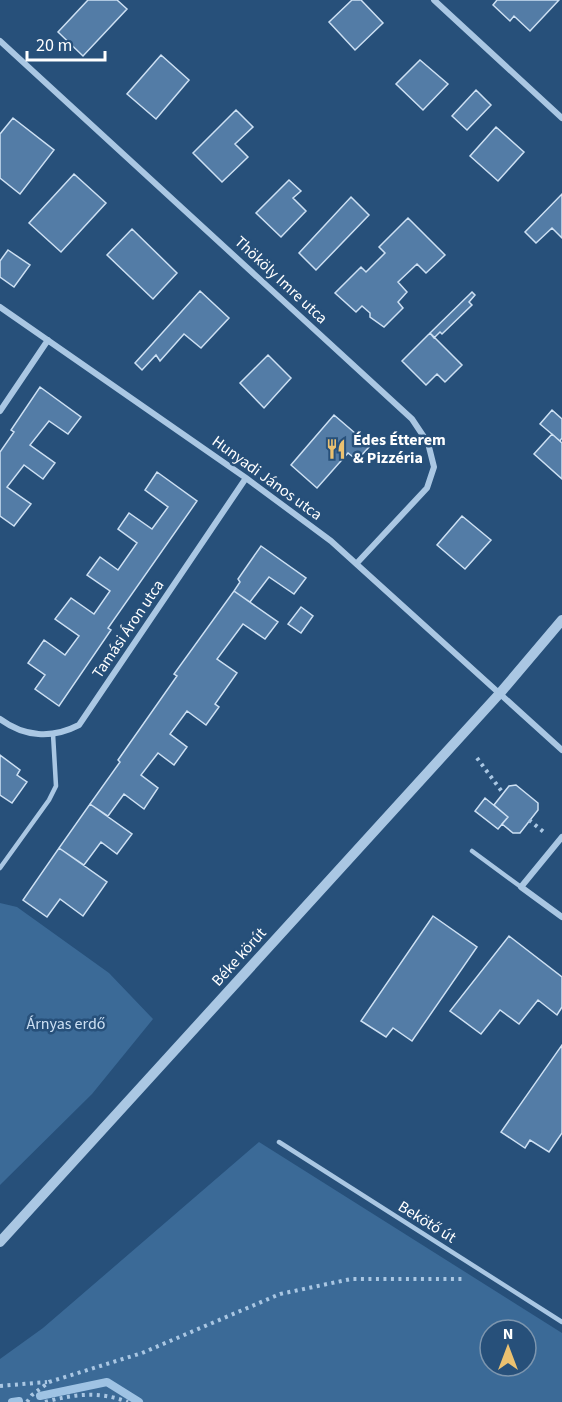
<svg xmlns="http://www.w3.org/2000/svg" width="562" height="1402" font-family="'Source Sans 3',sans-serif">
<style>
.green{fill:#3b6a97;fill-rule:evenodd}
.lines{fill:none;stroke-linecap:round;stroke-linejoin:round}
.stream{stroke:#9fc3e4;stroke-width:8}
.building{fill:#537ca6;stroke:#cde0f3;stroke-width:1.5}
.path{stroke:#aac7e3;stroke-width:4;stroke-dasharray:3 4.5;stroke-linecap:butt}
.service{stroke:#aac7e3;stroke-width:4.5}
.minor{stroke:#aac7e3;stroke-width:6}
.tertiary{stroke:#aac7e3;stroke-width:10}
.labels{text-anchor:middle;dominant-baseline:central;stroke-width:5;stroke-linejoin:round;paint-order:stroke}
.street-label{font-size:16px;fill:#fff;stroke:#27507a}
.poi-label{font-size:16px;font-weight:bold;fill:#fff;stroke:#27507a;text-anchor:start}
.park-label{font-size:16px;fill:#cde0f3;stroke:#27507a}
</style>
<rect width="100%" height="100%" fill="#27507a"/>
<!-- green -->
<path class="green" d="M0 903 17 907 109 973 153 1019 92 1094 0 1185Z
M259 1142 562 1333V1402H0V1359L43 1328ZM490 1330H526V1366H490Z"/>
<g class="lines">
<!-- stream -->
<path class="stream" d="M40 1396 107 1382 139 1402
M12 1402 19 1401"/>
</g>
<!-- building -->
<path class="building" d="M88 0H117L127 9 83 56 58 32Z
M352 0H361L383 23 355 50 329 22Z
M497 0H559L530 31 514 16 510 21 493 5Z
M161 55 189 80 156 119 127 94Z
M420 60 448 84 423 110 396 84Z
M476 90 491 105 467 130 452 116Z
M236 110 253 127 235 144 248 157 222 182 193 153Z
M13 118 54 150 20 194 0 178V134Z
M496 127 524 152 498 181 470 156Z
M74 174 106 203 61 252 29 223Z
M289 180 301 191 293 198 306 211 281 237 256 213Z
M562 194V238L552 228 536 243 525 232Z
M351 197 369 215 316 270 299 253Z
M408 218 445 255 426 273 417 264 398 282 407 292 398 302 403 308 384 327 370 317V313L362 306 356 312 335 293 361 267 366 272 385 253 379 247Z
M132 229 177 273 153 299 107 255Z
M8 250 30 265 14 287 0 277V261Z
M200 291 229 318 201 348 184 334 160 361 156 355 142 370 135 363Z
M472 292 475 295 469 302 472 305 442 334 440 332 434 338 430 333Z
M430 333 462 365 445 382 437 374 426 385 402 361Z
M268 355 291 378 264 408 240 383Z
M40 387 81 417 68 434 49 421 30 445 55 463 43 479 24 465 7 487 31 504 14 526 0 516V452L14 432 11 430Z
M552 410 562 419V438L560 441 540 424Z
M334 415 370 446 357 460 348 453 317 488 291 465Z
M552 434 562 443V479L534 454Z
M157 472 197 501 108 628 111 630 59 706 35 689 45 675 28 663 44 640 65 655 79 636 55 619 71 598 94 614 110 591 87 575 100 557 118 570 137 543 118 529 129 513 152 529 168 507 145 490Z
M462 516 491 540 465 569 437 545Z
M261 546 306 578 294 594 269 577 250 602 234 591 240 582 238 579Z
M234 591 278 622 265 639 243 624 217 659 237 673 215 704 219 707 206 725 187 711 170 734 187 747 174 765 158 753 141 775 158 788 144 809 124 794 108 816 90 804 120 762 118 760 177 676 174 674Z
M301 607 313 616 301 633 288 624Z
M0 755 20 770 17 775 27 782 12 803 0 795Z
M516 785 538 803V810L520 833H513L502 824 508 817 494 805 509 786Z
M485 798 508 817 498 829 475 811Z
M90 804 132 834 117 854 101 842 84 865 59 848Z
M59 848 107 882 83 916 60 899 47 917 23 900Z
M433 916 477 947 412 1041 393 1028 386 1037 361 1021Z
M509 936 562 977V1007L557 1015 538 1000 519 1024 500 1010 481 1034 450 1011Z
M562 1045V1133L549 1152 530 1140 525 1148 501 1132Z"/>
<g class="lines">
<!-- path -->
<path class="path" d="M477 758 503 793
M529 820 545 833
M0 1386 47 1382
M27 1402 32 1395 49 1382 142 1353 280 1294 351 1279H465
M45 1402C74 1394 99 1391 128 1402"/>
<!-- service -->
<path class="service" d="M472 851 521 887
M0 868 49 800 56 786 53 734
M279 1142 562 1322"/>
<!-- minor -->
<path class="minor" d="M434 0 562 118
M0 41 412 419 428 443 434 467 427 488 357 563
M0 307 246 478 331 541 562 750
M0 411 48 340
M0 719C24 737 52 739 79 725L246 478
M562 837 521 887 562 917"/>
<!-- tertiary -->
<path class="tertiary" d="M0 1242 501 692 562 620"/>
</g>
<!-- icons -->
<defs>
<g id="restaurant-bare" transform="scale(1.62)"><path d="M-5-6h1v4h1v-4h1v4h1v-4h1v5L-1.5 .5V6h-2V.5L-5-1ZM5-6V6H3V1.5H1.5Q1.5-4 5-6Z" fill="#ebc170" stroke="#27507a" stroke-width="2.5" paint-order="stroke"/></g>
</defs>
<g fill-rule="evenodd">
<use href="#restaurant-bare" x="336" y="449"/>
</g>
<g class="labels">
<!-- street labels -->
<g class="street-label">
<text transform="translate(281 280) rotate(43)">Thököly Imre utca</text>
<text transform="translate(267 478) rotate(36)">Hunyadi János utca</text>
<text transform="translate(128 629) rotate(-56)">Tamási Áron utca</text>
<text transform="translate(239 957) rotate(-48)">Béke körút</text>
<text transform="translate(427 1222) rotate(32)">Bekötő út</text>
</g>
<!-- poi labels -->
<g class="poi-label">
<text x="353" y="440">Édes Étterem<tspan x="353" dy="18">&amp; Pizzéria</tspan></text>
</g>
<!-- park labels -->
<g class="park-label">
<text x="66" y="1024">Árnyas erdő</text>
</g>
</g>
<!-- north arrow -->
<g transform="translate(508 1348)"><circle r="28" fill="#27507a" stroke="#7d96af" stroke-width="1.5"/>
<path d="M0-4.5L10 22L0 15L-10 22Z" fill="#ebc170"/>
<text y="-9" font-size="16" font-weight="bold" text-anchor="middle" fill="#ffffff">N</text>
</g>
<!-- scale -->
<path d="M27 51v9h78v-9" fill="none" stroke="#ffffff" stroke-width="3"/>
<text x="36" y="51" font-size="18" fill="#ffffff" stroke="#27507a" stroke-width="4.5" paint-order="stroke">20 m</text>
</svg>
